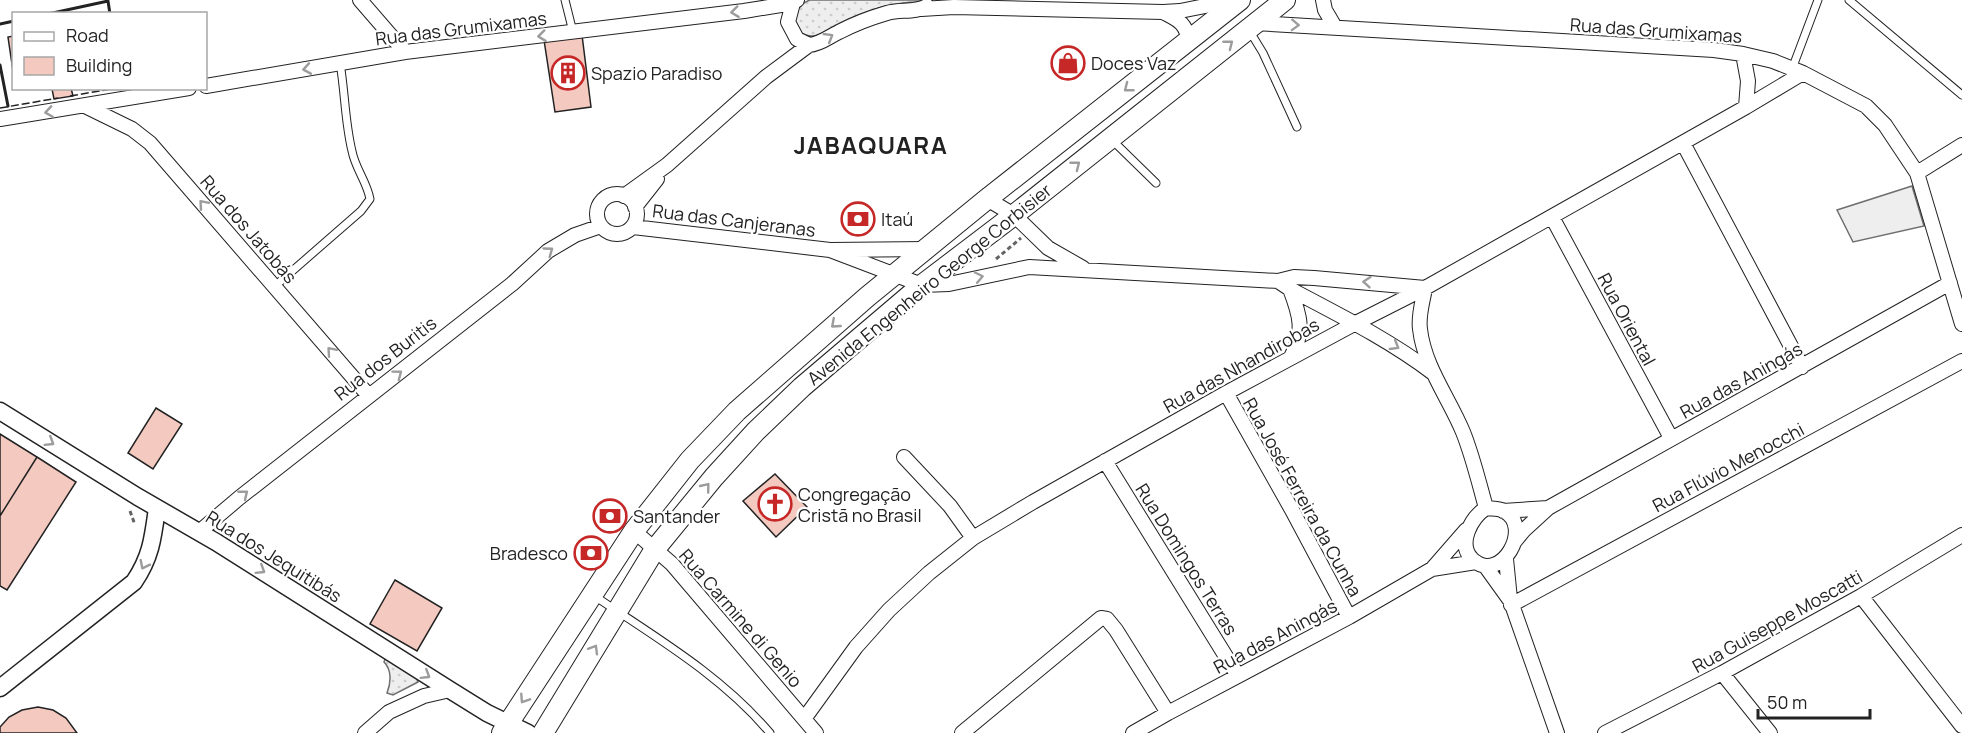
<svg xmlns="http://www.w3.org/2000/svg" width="1962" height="733" font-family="Manrope,sans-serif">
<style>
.park{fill:url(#park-dots);stroke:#6f6f6f;stroke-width:1.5}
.pitch{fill:#eee;stroke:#6f6f6f;stroke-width:1.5}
.building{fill:#f3c9c0;stroke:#222;stroke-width:1.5}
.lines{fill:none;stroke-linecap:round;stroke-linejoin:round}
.service-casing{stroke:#222;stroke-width:9}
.minor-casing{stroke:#222;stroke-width:16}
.tertiary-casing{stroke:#222;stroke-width:19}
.secondary-casing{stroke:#222;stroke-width:22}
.path{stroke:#646464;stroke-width:3;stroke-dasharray:4.5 3;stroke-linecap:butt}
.service{stroke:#fff;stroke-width:7}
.minor{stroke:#fff;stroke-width:14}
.tertiary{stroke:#fff;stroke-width:16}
.secondary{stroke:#fff;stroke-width:20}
.fence{stroke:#222;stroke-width:1.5;stroke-dasharray:8 3;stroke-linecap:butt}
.wall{stroke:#222;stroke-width:3}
.oneway{stroke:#9c9c9c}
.labels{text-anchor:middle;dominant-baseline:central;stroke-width:4.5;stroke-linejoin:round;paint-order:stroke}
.street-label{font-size:18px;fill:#222;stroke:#fff}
.poi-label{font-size:18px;fill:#222;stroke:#fff;text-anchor:start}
.district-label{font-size:24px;font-weight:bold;letter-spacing:1.5px;fill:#222;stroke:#fff}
</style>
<defs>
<pattern id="park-dots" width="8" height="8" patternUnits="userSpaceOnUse" patternTransform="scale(1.5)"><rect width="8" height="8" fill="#eee"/><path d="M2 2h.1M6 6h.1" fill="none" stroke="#ccc" stroke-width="1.8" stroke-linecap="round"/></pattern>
</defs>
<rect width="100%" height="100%" fill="#fff"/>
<!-- park -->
<path class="park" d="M810 0H924L919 2C890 2 864 11 838 24 831 27 821 36 813 36 789 35 786 9 810 0Z
M386 656 417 678 418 682 393 695 387 693C391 683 392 670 384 662Z"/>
<!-- pitch -->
<path class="pitch" d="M1912 186 1924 226 1853 242 1837 210Z"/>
<!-- building -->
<path class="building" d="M582 35 591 107 555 112 544 40Z
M14 36V78L8 37Z
M71 88 73 96 54 99 52 89Z
M156 408 182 424 153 469 128 453Z
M0 434 37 457 0 516Z
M37 457 76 482 7 590 0 586V516Z
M775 474 807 507 776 537 743 501Z
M395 580 442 608 417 651 370 624Z
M38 707 53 710 66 718 77 733H0V727L9 717 22 710Z"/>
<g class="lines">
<!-- service casing -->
<g class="service-casing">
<path id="service" d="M565 0 573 32
M1849 0 1962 95
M1249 30 1263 53 1297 127
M1792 69 1818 0
M1112 140 1156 183
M275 286 361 211 370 199C367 182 355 168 352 151 345 123 345 92 340 63
M593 595C655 637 721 675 770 733"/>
</g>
<!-- minor casing -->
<g class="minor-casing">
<path id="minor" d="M360 0 405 52
M797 0 793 3 788 22 797 39 809 45C821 44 828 37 839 32 854 24 870 18 887 13 900 9 915 13 927 6
M1323 0 1325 10 1335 27
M921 9 954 7 1163 12 1180 11 1236 0
M1163 12C1178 20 1185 22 1189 40
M1255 23 1714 50 1743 54 1773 61 1803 73 1866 106 1885 125 1917 173 1962 324
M1743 54 1748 81 1746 107
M206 86 405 52 744 11 793 3
M85 106 132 129 150 143 369 396
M0 119 189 88
M1683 143 1802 367
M1917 173 1962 145
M597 214a20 20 0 1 1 40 0a20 20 0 1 1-40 0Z
M624 196 667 165 766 77 809 45
M987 199 1014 215 1048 248 1083 268
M635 207 657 179
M1552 217 1671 438
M633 227 830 250 927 249
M830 250 922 285 949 284 1029 267 1278 281 1294 277 1314 278 1425 288C1423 301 1418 315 1420 329 1424 366 1449 398 1463 432 1473 457 1479 483 1486 508
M1278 281 1290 289C1339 315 1388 339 1433 373
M1290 289C1300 315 1305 331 1291 357
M1226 393 1292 510 1349 617
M904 457 950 506 973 538
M1105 461 1238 676
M1486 508C1491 509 1499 508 1504 511 1534 526 1501 586 1472 559 1457 544 1471 518 1486 508Z
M1503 511 1548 508
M634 531 672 564 816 733
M199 532 239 498 512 284 548 251 575 235 601 226
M1515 541 1524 530 1548 508 1950 283
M1506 559 1510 599 1557 733
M1486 567 1509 599
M1432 569 1466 530
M1861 596 1962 726
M1511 605 1962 361
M1722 673 1770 733
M804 719 856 647 889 610 929 573 973 538 1033 502 1226 393 1354 324 1425 288 1746 107 1803 73
M365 733 389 712 424 696 450 690
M962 733 1101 618 1107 619 1116 630 1168 713
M1133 733 1168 713 1349 617 1432 569 1476 562
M1605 733 1722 673 1861 596 1962 535"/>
</g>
<!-- tertiary casing -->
<g class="tertiary-casing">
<path id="tertiary" d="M0 411 138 497 216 542 450 690 487 713 528 733
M0 688 134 582C151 557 153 538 157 508"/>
</g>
<!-- secondary casing -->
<g class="secondary-casing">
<path id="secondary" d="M502 733 634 531 690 460 737 411 867 297 987 199 1240 0
M543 733 655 549 714 477 756 431 802 387 922 285 1014 215 1285 0"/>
</g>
<!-- path -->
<path class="path" d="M996 259 1021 238
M130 511 135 525"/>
<!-- service -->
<use href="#service" class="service"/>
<!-- minor -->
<use href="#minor" class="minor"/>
<!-- tertiary -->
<use href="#tertiary" class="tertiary"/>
<!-- secondary -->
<use href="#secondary" class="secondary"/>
<!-- fence -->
<path class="fence" d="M70 96 117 88
M0 108 58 98"/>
<!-- wall -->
<path class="wall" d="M48 14 108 1 110 14
M0 24 14 21
M0 65 8 106"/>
</g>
<!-- one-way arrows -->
<defs><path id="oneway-chevron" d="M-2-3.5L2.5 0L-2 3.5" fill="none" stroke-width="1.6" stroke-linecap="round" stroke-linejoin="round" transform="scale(1.5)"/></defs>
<g class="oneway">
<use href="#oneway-chevron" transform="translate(735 12) rotate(173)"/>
<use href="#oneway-chevron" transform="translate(1295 25) rotate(2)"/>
<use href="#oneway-chevron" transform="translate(542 36) rotate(173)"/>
<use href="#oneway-chevron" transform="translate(829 37) rotate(-31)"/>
<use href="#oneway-chevron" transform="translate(1229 44) rotate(-38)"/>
<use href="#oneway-chevron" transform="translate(307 69) rotate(170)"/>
<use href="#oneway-chevron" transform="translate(1128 88) rotate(142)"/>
<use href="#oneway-chevron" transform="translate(49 112) rotate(171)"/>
<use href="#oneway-chevron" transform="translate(1076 165) rotate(-38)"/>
<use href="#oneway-chevron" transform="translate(203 204) rotate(-131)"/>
<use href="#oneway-chevron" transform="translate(549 251) rotate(-36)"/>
<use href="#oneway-chevron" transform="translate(979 277) rotate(-12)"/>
<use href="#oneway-chevron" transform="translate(1367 282) rotate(-175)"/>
<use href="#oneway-chevron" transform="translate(835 324) rotate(139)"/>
<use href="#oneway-chevron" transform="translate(1395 346) rotate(31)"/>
<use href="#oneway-chevron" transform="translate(331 351) rotate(-131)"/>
<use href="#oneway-chevron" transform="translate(398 374) rotate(-37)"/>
<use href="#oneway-chevron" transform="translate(50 442) rotate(32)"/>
<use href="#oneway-chevron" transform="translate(706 487) rotate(-51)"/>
<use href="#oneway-chevron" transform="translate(244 494) rotate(-39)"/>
<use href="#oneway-chevron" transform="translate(144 565) rotate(117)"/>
<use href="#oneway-chevron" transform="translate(261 570) rotate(32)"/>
<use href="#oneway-chevron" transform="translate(594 649) rotate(-59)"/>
<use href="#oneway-chevron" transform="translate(426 675) rotate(32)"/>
<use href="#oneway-chevron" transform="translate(524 699) rotate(123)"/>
</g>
<!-- icons -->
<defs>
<g id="shop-ring" transform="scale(1.725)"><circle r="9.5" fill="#fff" stroke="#c62828" stroke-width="1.5"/><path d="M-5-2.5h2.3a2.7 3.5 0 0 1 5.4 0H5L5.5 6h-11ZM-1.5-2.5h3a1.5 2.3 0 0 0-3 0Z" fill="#c62828"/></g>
<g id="building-ring" transform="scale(1.725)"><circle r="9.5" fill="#fff" stroke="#c62828" stroke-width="1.5"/><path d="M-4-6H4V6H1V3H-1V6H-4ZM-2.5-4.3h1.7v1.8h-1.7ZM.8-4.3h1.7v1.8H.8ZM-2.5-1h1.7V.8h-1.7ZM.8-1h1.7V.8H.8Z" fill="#c62828"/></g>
<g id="bank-ring" transform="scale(1.725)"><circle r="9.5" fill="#fff" stroke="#c62828" stroke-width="1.5"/><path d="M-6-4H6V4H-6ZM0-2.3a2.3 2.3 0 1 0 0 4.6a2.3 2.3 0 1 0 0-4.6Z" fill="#c62828"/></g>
<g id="church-ring" transform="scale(1.725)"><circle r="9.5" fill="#fff" stroke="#c62828" stroke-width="1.5"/><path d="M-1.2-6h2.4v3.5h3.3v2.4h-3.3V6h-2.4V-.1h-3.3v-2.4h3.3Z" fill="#c62828"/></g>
</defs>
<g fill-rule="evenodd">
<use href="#shop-ring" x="1068" y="63"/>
<use href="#building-ring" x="568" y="73"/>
<use href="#bank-ring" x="858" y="219"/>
<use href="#church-ring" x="775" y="504"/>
<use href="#bank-ring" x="610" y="516"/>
<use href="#bank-ring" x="591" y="553"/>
</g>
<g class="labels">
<!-- street labels -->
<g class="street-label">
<text transform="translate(461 28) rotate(-7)">Rua das Grumixamas</text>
<text transform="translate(1656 30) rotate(4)">Rua das Grumixamas</text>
<text transform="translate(734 220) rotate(7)">Rua das Canjeranas</text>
<text transform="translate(249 229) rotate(49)">Rua dos Jatobás</text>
<text transform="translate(929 284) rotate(-39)">Avenida Engenheiro George Corbisier</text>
<text transform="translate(1627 319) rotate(62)">Rua Oriental</text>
<text transform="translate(385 358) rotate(-38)">Rua dos Buritis</text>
<text transform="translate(1241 365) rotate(-29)">Rua das Nhandirobas</text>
<text transform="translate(1741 380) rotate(-29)">Rua das Aningás</text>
<text transform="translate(1728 467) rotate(-28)">Rua Flúvio Menocchi</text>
<text transform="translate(1303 497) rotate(61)">Rua José Ferreira da Cunha</text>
<text transform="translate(274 556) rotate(32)">Rua dos Jequitibás</text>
<text transform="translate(1187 559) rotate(58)">Rua Domingos Terras</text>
<text transform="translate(741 618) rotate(49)">Rua Carmine di Genio</text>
<text transform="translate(1777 621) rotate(-29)">Rua Guiseppe Moscatti</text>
<text transform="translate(1275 636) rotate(-28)">Rua das Aningás</text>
</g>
<!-- poi labels -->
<g class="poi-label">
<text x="1091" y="63">Doces Vaz</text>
<text x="591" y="73">Spazio Paradiso</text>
<text x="881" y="219">Itaú</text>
<text x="798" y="494">Congregação<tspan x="798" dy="21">Cristã no Brasil</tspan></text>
<text x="633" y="516">Santander</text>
<text x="568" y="553" text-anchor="end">Bradesco</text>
</g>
<!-- district labels -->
<g class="district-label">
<text x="871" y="144">JABAQUARA</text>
</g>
</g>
<!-- legend -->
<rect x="12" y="12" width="195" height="78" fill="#ffffff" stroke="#a7a7a7" stroke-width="1.5"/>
<rect x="24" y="32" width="30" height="9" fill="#ffffff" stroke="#a7a7a7" stroke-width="1.5"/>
<text x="66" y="42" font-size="18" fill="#222222">Road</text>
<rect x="24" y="57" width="30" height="18" fill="#f3c9c0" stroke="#a7a7a7" stroke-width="1.5"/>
<text x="66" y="72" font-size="18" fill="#222222">Building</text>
<!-- scale -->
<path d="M1758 709v9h112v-9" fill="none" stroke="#222222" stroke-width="3"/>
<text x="1767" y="709" font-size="18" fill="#222222" stroke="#ffffff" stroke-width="4.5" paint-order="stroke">50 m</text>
</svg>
